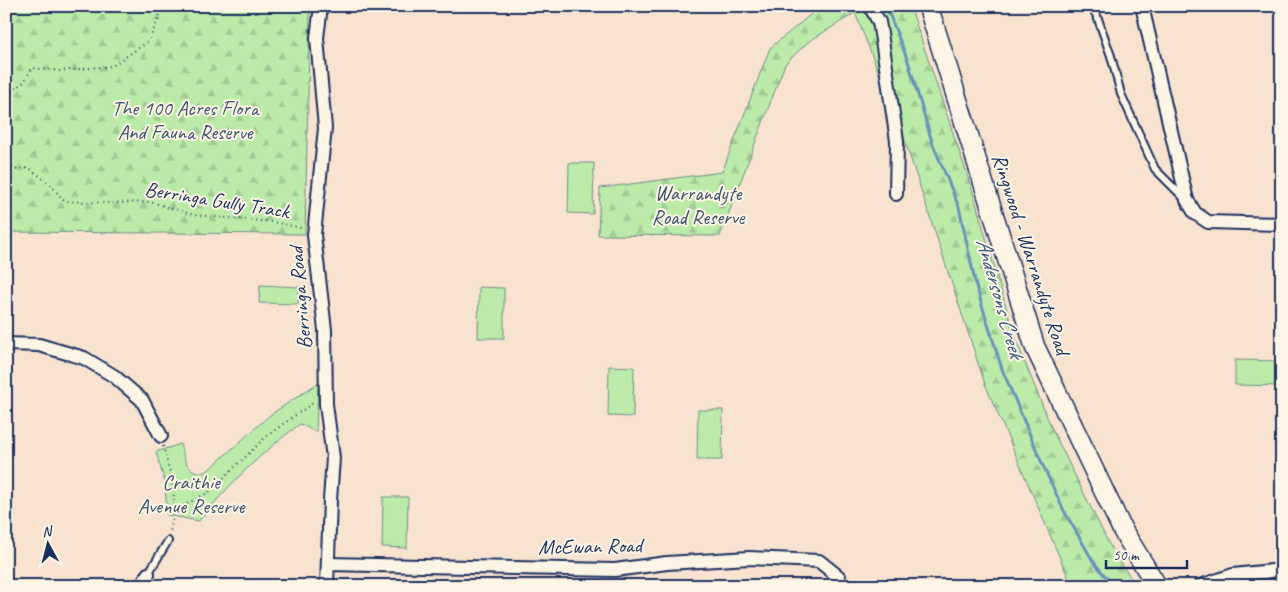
<svg xmlns="http://www.w3.org/2000/svg" width="1288" height="592" font-family="Caveat,sans-serif">
<style>
.forest{fill:url(#forest-firs);stroke:#6c8d84}
.park{fill:#bceba9;stroke:#6c8d84}
.lines{fill:none;stroke-linecap:round;stroke-linejoin:round}
.stream{stroke:#6793bc;stroke-width:3}
.lane-casing{stroke:#1b2f5e;stroke-width:10}
.street-casing{stroke:#1b2f5e;stroke-width:16}
.primary-casing{stroke:#1b2f5e;stroke-width:22}
.path{stroke:#1b2f5e;stroke-width:2;stroke-dasharray:1 4;stroke-linecap:butt}
.lane{stroke:#fcf5e5;stroke-width:6}
.street{stroke:#fcf5e5;stroke-width:12}
.primary{stroke:#fcf5e5;stroke-width:19}
.labels{text-anchor:middle;dominant-baseline:central;stroke-width:4;stroke-linejoin:round;paint-order:stroke}
.park-label{font-size:21px;fill:#3b556d;stroke:#fcf5e5}
.street-label{font-size:21px;fill:#1b2f5e;stroke:#fcf5e5}
.water-label{font-size:22px;font-style:italic;fill:#3a5885;stroke:#fcf5e5}
</style>
<defs>
<pattern id="forest-firs" width="22" height="20" patternUnits="userSpaceOnUse" patternTransform="scale(1.25)"><rect width="22" height="20" fill="#bceba9"/><path d="M5 1l3.5 6h-7zM16 11l3.5 6h-7z" fill="#a1ca94"/></pattern>
</defs>
<rect width="100%" height="100%" fill="#f8e3d1"/>
<filter id="ink" filterUnits="userSpaceOnUse"><feTurbulence type="fractalNoise" baseFrequency=".02" numOctaves="2"/><feDisplacementMap in="SourceGraphic" scale="10" xChannelSelector="R" yChannelSelector="G"/><feConvolveMatrix kernelMatrix="1 2 1 2 8 2 1 2 1" color-interpolation-filters="sRGB"/></filter>
<g filter="url(#ink)">
<!-- forest -->
<path class="forest" d="M6 6H310L305 234 6 232Z
M821 6H910L971 186 1015 338 1052 429 1110 546 1136 586H1072L985 384 899 123 855 13 808 42 785 64 720 236 598 235 600 188 722 172 770 48Z"/>
<!-- park -->
<path class="park" d="M569 163H594L593 214 568 213Z
M260 285 299 287 298 304 259 303Z
M479 287 504 288V338H478Z
M1235 360 1282 361V386L1235 385Z
M609 366 634 367 633 417 608 416Z
M318 383 316 432 300 424C261 453 230 483 199 521L167 515 165 483 156 452 180 444C185 460 186 474 206 472L270 415Z
M698 410H723L722 460H697Z
M383 497H408L407 548 382 547Z"/>
<g class="lines">
<!-- stream -->
<path class="stream" d="M886 6 908 61 932 142 959 207 976 286 1002 369 1041 461 1063 509 1093 561 1113 586"/>
<!-- lane casing -->
<g class="lane-casing">
<path id="lane" d="M1090 6 1097 16 1111 56 1121 94 1155 169 1184 198
M148 574 168 541"/>
</g>
<!-- street casing -->
<g class="street-casing">
<path id="street" d="M321 6 317 38 325 128 314 235 325 330 326 404 333 458 330 500 327 586
M870 6 879 22 882 40 897 141 896 194
M1142 6 1187 200 1195 213 1208 222 1282 224
M6 344 39 345 84 358 114 376 142 400 161 436
M328 564 615 570 667 563 749 558 819 561 839 577V586
M141 586 148 574
M1200 586 1233 575 1282 570"/>
</g>
<!-- primary casing -->
<g class="primary-casing">
<path id="primary" d="M928 6 1035 347 1123 531 1157 586"/>
</g>
<!-- path -->
<path class="path" d="M6 94 24 82 32 68 59 71 112 66 149 41 164 6
M6 171 29 168 50 184 64 201 107 203 151 202 194 215 273 222 302 228
M163 446C172 480 178 496 170 532
M174 511 209 492 268 435 314 402"/>
<!-- lane -->
<use href="#lane" class="lane"/>
<!-- street -->
<use href="#street" class="street"/>
<!-- primary -->
<use href="#primary" class="primary"/>
</g>
</g>
<g class="labels">
<!-- park labels -->
<g class="park-label">
<text x="185" y="108">The 100 Acres Flora<tspan x="185" dy="24">And Fauna Reserve</tspan></text>
<text x="698" y="193">Warrandyte<tspan x="698" dy="24">Road Reserve</tspan></text>
<text x="191" y="482">Craithie<tspan x="191" dy="24">Avenue Reserve</tspan></text>
</g>
<!-- street labels -->
<g class="street-label">
<text transform="translate(217 200) rotate(9)">Berringa Gully Track</text>
<text transform="translate(1031 254) rotate(72)">Ringwood - Warrandyte Road</text>
<text transform="translate(300 298) rotate(-95)">Berringa Road</text>
<text transform="translate(590 546) rotate(-1)">McEwan Road</text>
</g>
<!-- water labels -->
<g class="water-label">
<text transform="translate(1000 298) rotate(74)">Andersons Creek</text>
</g>
</g>
<!-- margin -->
<rect width="1288" height="592" fill="none" stroke="#fcf5e5" stroke-width="25"/>
<rect x="12" y="12" width="1263" height="567" fill="none" stroke="#1b2f5e" stroke-width="2" filter="url(#ink)"/>
<!-- north arrow -->
<g transform="translate(48 544) rotate(353)" stroke="#fcf5e5" stroke-width="4" paint-order="stroke">
<path d="M0-4L9 19L0 12L-9 19Z" fill="#1b2f5e"/>
<text y="-8" font-size="14" font-weight="bold" text-anchor="middle" fill="#1b2f5e">N</text>
</g>
<!-- scale -->
<path d="M1106 560v8h81v-8" fill="none" stroke="#1b2f5e" stroke-width="2.5"/>
<text x="1113" y="560" font-size="15" fill="#1b2f5e" stroke="#fcf5e5" stroke-width="4" paint-order="stroke">50 m</text>
</svg>
